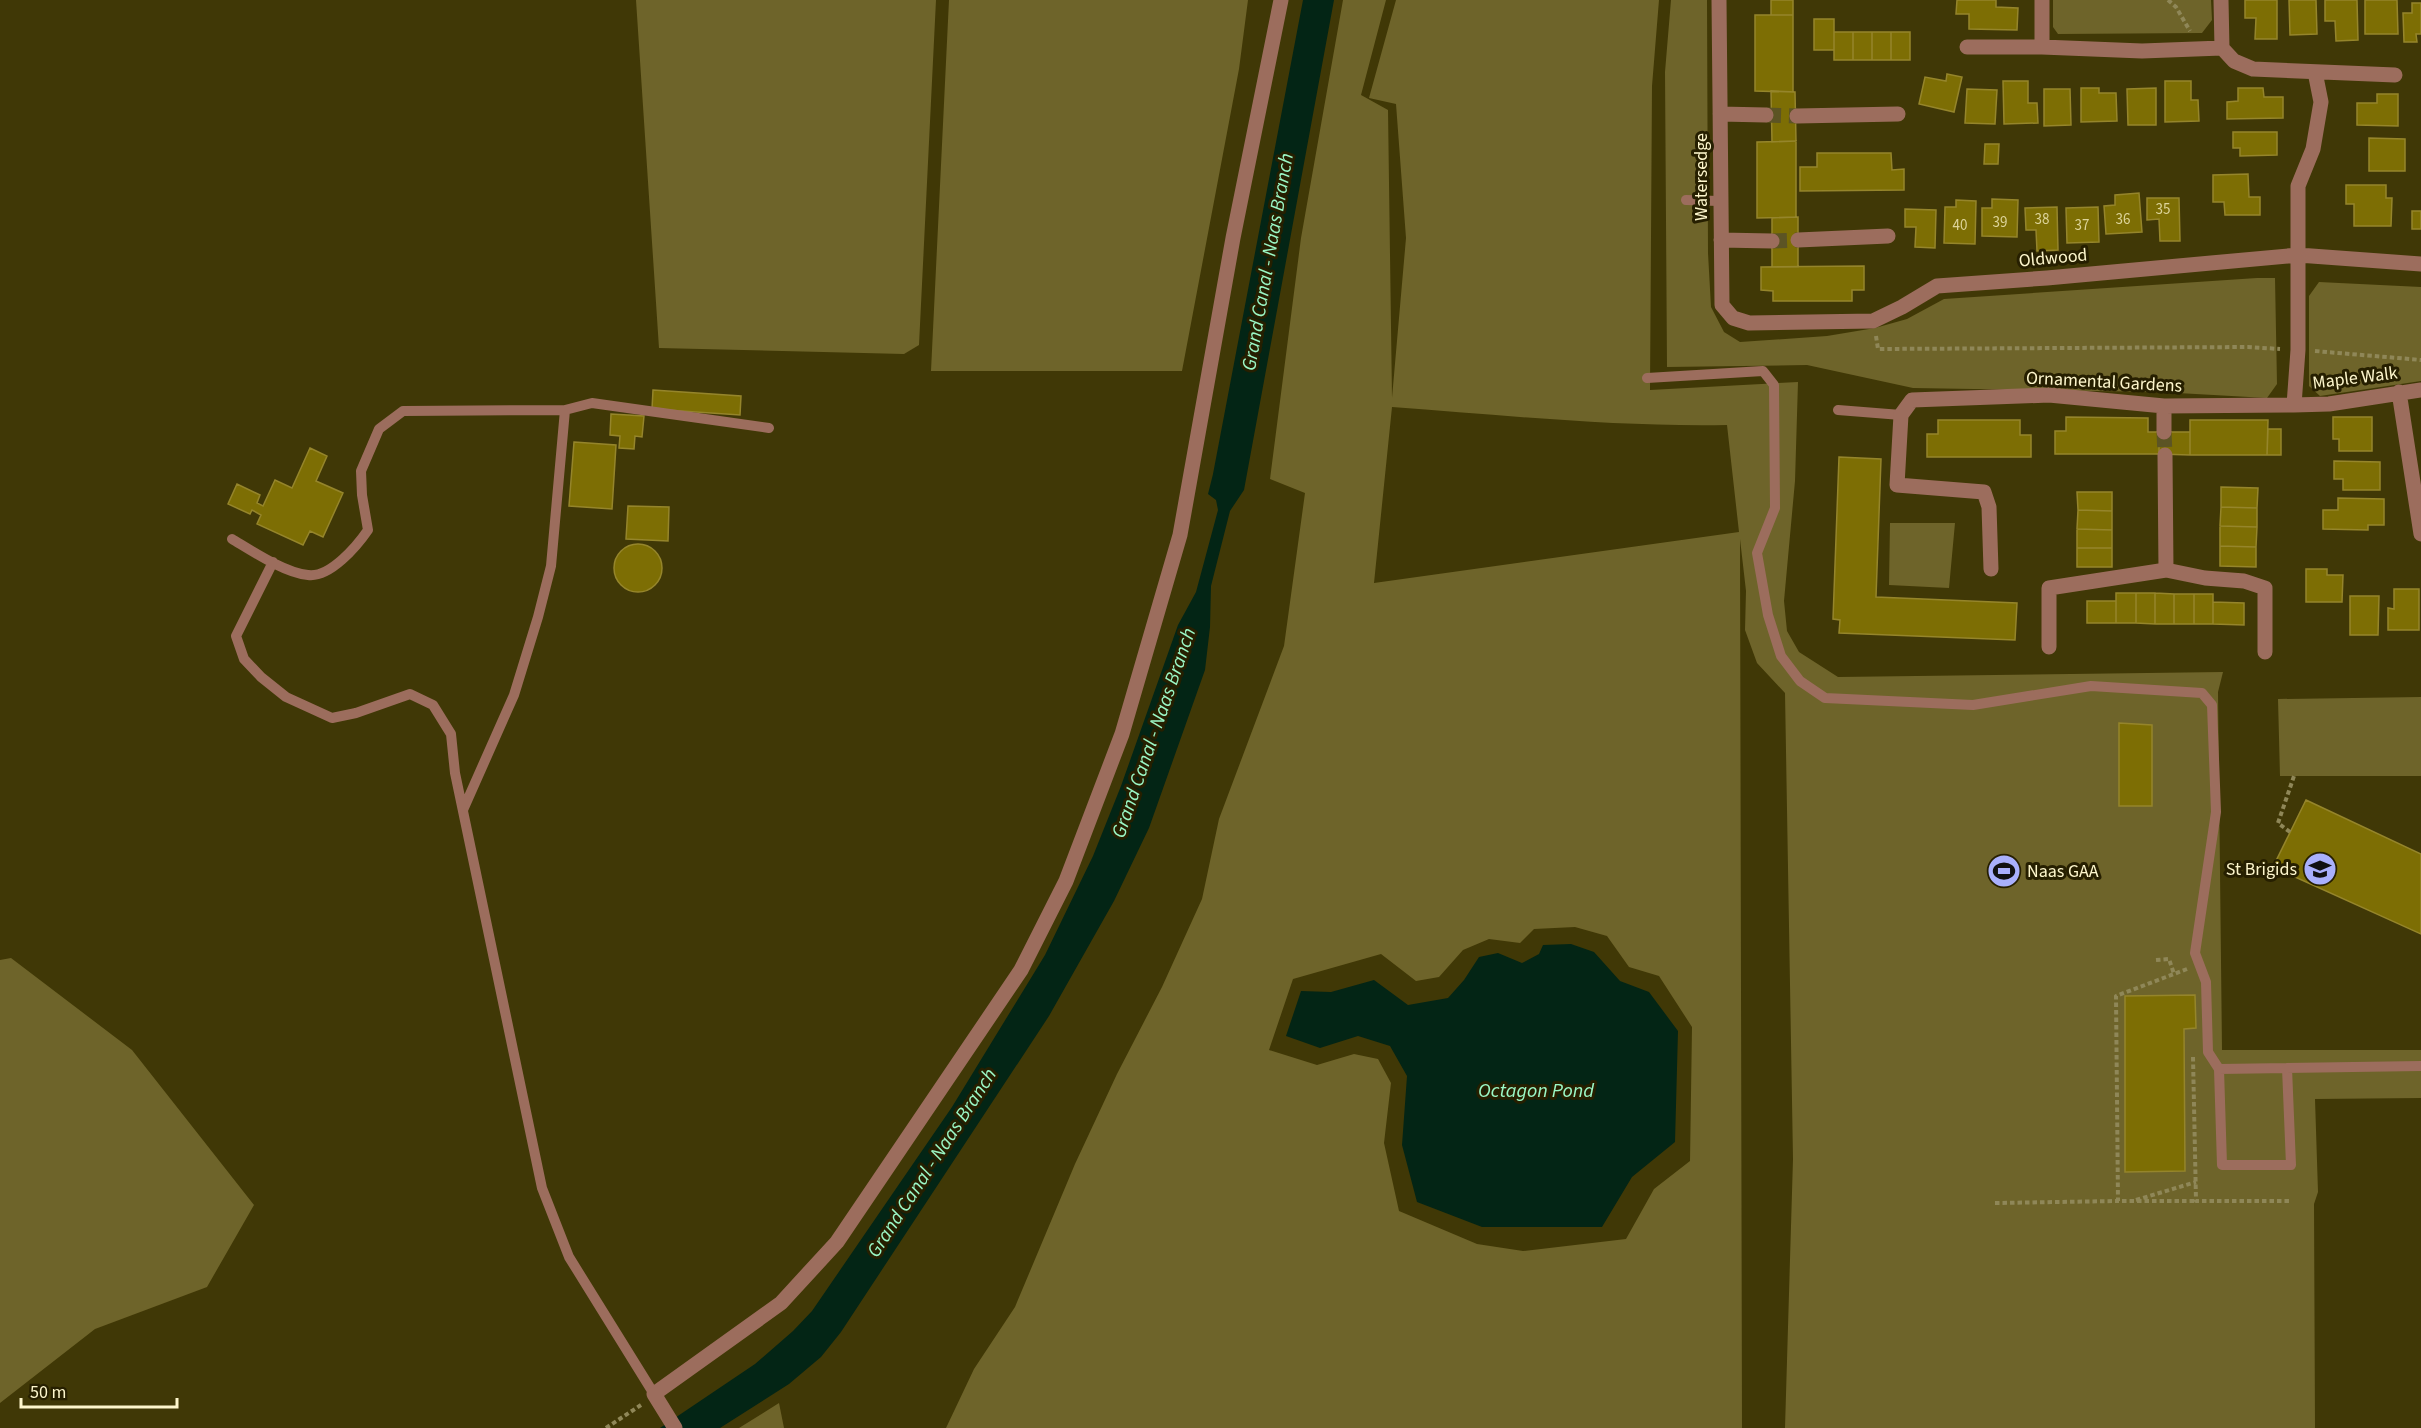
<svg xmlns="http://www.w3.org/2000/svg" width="2421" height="1428" font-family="'Source Sans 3',sans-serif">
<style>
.green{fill:#6e642a;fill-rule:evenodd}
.water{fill:#032515}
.building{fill:#7d6e04;stroke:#95852b;stroke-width:1.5}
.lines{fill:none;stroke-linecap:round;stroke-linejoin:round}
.street-tunnel{stroke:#5c5424;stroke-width:15;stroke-dasharray:15 8;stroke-linecap:butt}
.path{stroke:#8f8758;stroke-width:4;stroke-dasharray:4.5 3;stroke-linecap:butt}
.lane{stroke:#9c6d5d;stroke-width:10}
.street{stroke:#9c6d5d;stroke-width:15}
.labels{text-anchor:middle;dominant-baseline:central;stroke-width:6;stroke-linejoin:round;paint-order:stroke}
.number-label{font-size:15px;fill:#ddd49a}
.street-label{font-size:18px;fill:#fdf6cc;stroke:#261f00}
.poi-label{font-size:18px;fill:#fdf6cc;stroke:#261f00;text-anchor:end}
.water-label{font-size:20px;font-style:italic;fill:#9bf8c6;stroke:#261f00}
</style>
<rect width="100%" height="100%" fill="#403806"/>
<!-- green -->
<path class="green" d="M636 0H936L919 345 904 354 659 348Z
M949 0H1248L1239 69 1182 371H931Z
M1343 0H1386L1361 95 1388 110 1392 398 1406 238 1396 104 1369 98 1396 0H1659L1652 86 1650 390 1798 382 1795 481 1784 601 1787 631 1799 652 1838 677 2223 672 2218 692 2222 1050H2421V1098L2315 1099 2318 1192 2314 1204 2315 1428H1785L1793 1159 1785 693 1757 663 1745 630 1746 591 1740 539 1742 1428H946L974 1369 1015 1307 1075 1164 1117 1074 1162 987 1202 899 1219 819 1284 646 1305 493 1270 479 1301 238ZM1392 407C1503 415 1615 427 1727 425L1739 532 1374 583ZM1575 927 1607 936 1629 967 1659 976 1692 1027 1690 1161 1654 1189 1626 1239 1523 1251 1477 1244 1399 1211 1384 1143 1391 1083 1378 1059 1354 1054 1317 1065 1269 1050 1293 979 1381 954 1416 981 1439 977 1463 950 1489 939 1520 943 1534 929Z
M1671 0H1707L1708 253 1711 307 1724 332 1740 342 1827 336 1875 328 1907 319 1944 299 2257 278H2275L2277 384 2267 398 2160 392 1913 388 1807 365 1667 367 1665 72Z
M2053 0H2211L2212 20 2202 33 2058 34 2053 27Z
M2319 282 2421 287V381L2320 396 2309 386V296Z
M1890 523H1955L1949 588 1889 585Z
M2421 697V776H2280L2278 699Z
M11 958 132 1050 254 1205 207 1287 95 1329 0 1403V960Z
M779 1403 784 1428H739Z"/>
<!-- water -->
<path class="water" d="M1303 0H1334L1244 490 1230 511 1211 586 1210 627 1205 670 1149 828 1114 901 1049 1016 841 1332 821 1357 789 1384 720 1428H660L755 1364 793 1331 812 1311 952 1107 1045 955 1093 856 1121 786 1178 625 1196 592 1218 510 1216 500 1208 494 1213 474Z
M1571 944 1594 952 1620 981 1649 992 1678 1031 1675 1142 1632 1177 1602 1227H1482L1417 1202 1402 1145 1407 1076 1390 1046 1358 1036 1320 1048 1286 1036 1301 991 1331 992 1374 980 1408 1005 1448 998 1464 980 1479 957 1498 953 1522 963 1539 954 1543 945Z"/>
<!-- building -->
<path class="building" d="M1771 0H1793V15H1771Z
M1957 0H1996V7L2018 8 2017 30 1969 29V14H1956Z
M2245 0H2277V39H2255L2256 18H2245Z
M2289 0H2316L2317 34 2290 35Z
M2325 0H2357L2358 40 2336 41 2335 21H2325Z
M2365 0H2397L2398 34H2365Z
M2412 3H2421V34H2416L2417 42H2404L2403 13H2412Z
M1755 15H1793V92L1755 91Z
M1814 19H1834V50H1814Z
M1834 32H1853V60H1834Z
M1853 32H1872V60H1853Z
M1872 32H1891V60H1872Z
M1891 32H1910V60H1891Z
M1947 74 1962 77 1954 112 1919 104 1925 77 1946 81Z
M2003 81H2028V103H2037L2038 123 2004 124Z
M2165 81H2191V100H2198L2199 121 2165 122Z
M2081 88H2099V93H2116L2117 121 2081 122Z
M2156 88V125H2128L2127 89Z
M2238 88H2263L2264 97H2283V118L2227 119V102L2238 101Z
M1967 89 1997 90 1995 124 1965 123Z
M2044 89H2070L2071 125 2044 126Z
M1771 91 1795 92 1796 141 1772 142Z
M2377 94H2398V126L2357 125V103H2377Z
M2233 132H2277V155L2240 156V148H2233Z
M2369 138 2405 139V171H2369Z
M1796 141V217L1757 218V142Z
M1985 144H1999L1998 164H1984Z
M1817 153H1891L1892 170 1904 169V190L1800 191V167H1817Z
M2248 174 2249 197H2260V215H2225L2224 202H2213V175Z
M2346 185H2386V198H2392L2391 226H2354V204H2346Z
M2139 193 2142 232 2106 234 2104 206 2115 205V195Z
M2147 198H2179L2180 241H2160L2159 219 2147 220Z
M1992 199 2018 200 2017 237 1982 236V208H1992Z
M1956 200 1976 201 1975 244 1944 243 1945 207H1956Z
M2057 207 2058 250 2037 251 2036 230H2026L2025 208Z
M2098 207 2099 242 2067 243 2066 208Z
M1905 209 1936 210 1935 248 1915 247 1916 227H1905Z
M2412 211H2421V229H2412Z
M1798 217V267H1772V218Z
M1864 266V290H1852V301H1773V291L1761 290V267Z
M653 390 741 396 740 415 652 409Z
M611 414 644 416 642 437 635 436 634 449 619 448 620 436 610 435Z
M2066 417 2148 418V432H2159V454H2055V431H2066Z
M2333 417H2372V451H2339V439H2333Z
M1938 420H2020V435H2031V457H1927V434H1938Z
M2190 420H2268L2267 455H2190Z
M2268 429H2281V455H2267Z
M2159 432H2190V455L2159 454Z
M574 442 616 445 612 509 569 506Z
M310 448 327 456 316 481 343 493 323 537 310 531 303 545 257 524 261 515 252 510 250 514 228 504 237 484 260 495 257 503 263 506 275 480 292 488Z
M1839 457 1881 459 1876 597 2017 603 2015 640 1839 633 1840 620 1833 619Z
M2334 461 2380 462V490H2343V479H2334Z
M2221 487 2258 488 2257 508 2221 507Z
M2077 492H2112V511L2078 510Z
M2338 498 2384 499V525H2368V530L2323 529V510H2338Z
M628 506 669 507 668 541 626 539Z
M2221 507 2257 508V527L2220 526Z
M2078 510 2112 511V530L2077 529Z
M2220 526 2257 527 2256 547 2220 546Z
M2077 529 2112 530V548H2077Z
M614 568a24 24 0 1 1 48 0a24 24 0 1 1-48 0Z
M2220 546 2256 547V567L2220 566Z
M2077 548H2112V567H2077Z
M2306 569H2327V575H2343L2342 602H2306Z
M2394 589H2419V630H2388V608L2394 609Z
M2116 593H2136V623H2116Z
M2136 593H2155V624L2136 623Z
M2155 593 2174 594V624H2155Z
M2174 594H2194V624H2174Z
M2194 594H2213V624H2194Z
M2350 596H2379L2378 635H2350Z
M2087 601H2116V623H2087Z
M2213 602 2244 603V625L2213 624Z
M2119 723 2152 725V806H2119Z
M2306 800 2421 854V934L2273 867Z
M2195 995 2196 1028 2184 1029 2185 1171 2125 1172V996Z"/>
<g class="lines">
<!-- street-tunnel -->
<path class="street-tunnel" d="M1766 115 1797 116
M1772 241 1798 240
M2164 432 2165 455"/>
<!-- path -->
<path class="path" d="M2168 0 2176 7 2190 31
M1876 336 1878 349 2248 347 2280 349
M2315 351 2421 360
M2290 832 2278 823 2294 776
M2156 960 2169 959 2174 974
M2187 969 2116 996 2118 1201H2196
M2193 1057 2196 1201H2289
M2136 1200 2196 1182
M1995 1203 2118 1201
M606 1428 641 1405"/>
<!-- lane -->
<path class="lane" d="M1686 200 1719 201
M1647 378 1763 371 1774 385 1775 508 1757 553 1768 615 1781 656 1800 681 1825 698 1973 705 2091 686 2202 693 2212 705 2216 812 2195 953 2206 982 2208 1052 2219 1069
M1838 410 1901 415
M232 539C252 551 285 573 308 575 330 578 357 546 368 530L362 495 361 471 379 429 403 411 565 410 592 403 769 428
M273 562 236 636 244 659 261 677 286 697 332 718 356 713 410 694 433 705 451 734 455 773 542 1188 569 1257 654 1394
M463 810 514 695 538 617 551 566 565 410
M2287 1068 2291 1165H2222L2219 1069 2421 1066"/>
<!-- street -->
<path class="street" d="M1719 0 1722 305 1733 318 1749 323 1873 321 1902 307 1937 286 2047 278 2298 255 2421 264
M2042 0V47L2142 51 2222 48 2221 0
M1967 47H2042
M2222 48 2234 61 2253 69 2395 75
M1720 114 1766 115
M1797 116 1898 114
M1721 240 1772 241
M1798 240 1888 236
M2399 392 2421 534
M2294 405 2298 350V186L2313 149 2321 102 2315 72
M2164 432V406
M2165 455 2166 570
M1991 569 1989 507 1984 492 1897 485 1901 415 1912 400 2049 395 2164 406 2294 405 2329 404 2421 390
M2049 647V588L2166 570 2205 578 2244 581 2265 588V652
M675 1428 654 1394 781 1303 837 1242 1021 970 1066 881 1122 734 1180 535 1233 238 1281 0"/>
</g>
<!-- icons -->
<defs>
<g id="school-disc" transform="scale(1.725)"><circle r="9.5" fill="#a9b0fc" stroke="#261f00"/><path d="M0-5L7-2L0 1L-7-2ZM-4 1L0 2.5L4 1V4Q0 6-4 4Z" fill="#111"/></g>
<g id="stadium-disc" transform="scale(1.725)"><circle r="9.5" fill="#a9b0fc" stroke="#261f00"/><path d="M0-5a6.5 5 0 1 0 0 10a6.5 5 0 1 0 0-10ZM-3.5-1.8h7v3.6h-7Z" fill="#111"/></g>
</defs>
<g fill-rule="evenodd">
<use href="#school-disc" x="2320" y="869"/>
<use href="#stadium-disc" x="2004" y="871"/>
</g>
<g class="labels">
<!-- number labels -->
<g class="number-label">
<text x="2163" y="209">35</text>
<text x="2042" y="219">38</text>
<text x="2123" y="219">36</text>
<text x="2000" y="222">39</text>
<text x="1960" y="225">40</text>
<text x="2082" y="225">37</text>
</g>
<!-- street labels -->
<g class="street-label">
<text transform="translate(1701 177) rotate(-90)">Watersedge</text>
<text transform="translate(2053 258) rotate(-5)">Oldwood</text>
<text transform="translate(2355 378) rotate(-7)">Maple Walk</text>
<text transform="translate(2104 382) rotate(3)">Ornamental Gardens</text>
</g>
<!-- poi labels -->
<g class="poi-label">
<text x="2297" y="869">St Brigids</text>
<text x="2027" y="871" text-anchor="start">Naas GAA</text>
</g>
<!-- water labels -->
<g class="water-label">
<text transform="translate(1268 262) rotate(-80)">Grand Canal - Naas Branch</text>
<text transform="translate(1154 733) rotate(-71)">Grand Canal - Naas Branch</text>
<text x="1536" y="1091">Octagon Pond</text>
<text transform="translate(932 1163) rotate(-57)">Grand Canal - Naas Branch</text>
</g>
</g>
<!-- scale -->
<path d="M21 1398v9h156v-9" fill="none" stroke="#fdf6cc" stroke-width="3"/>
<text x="30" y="1398" font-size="18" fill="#fdf6cc" stroke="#261f00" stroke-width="4.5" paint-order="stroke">50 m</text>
</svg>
